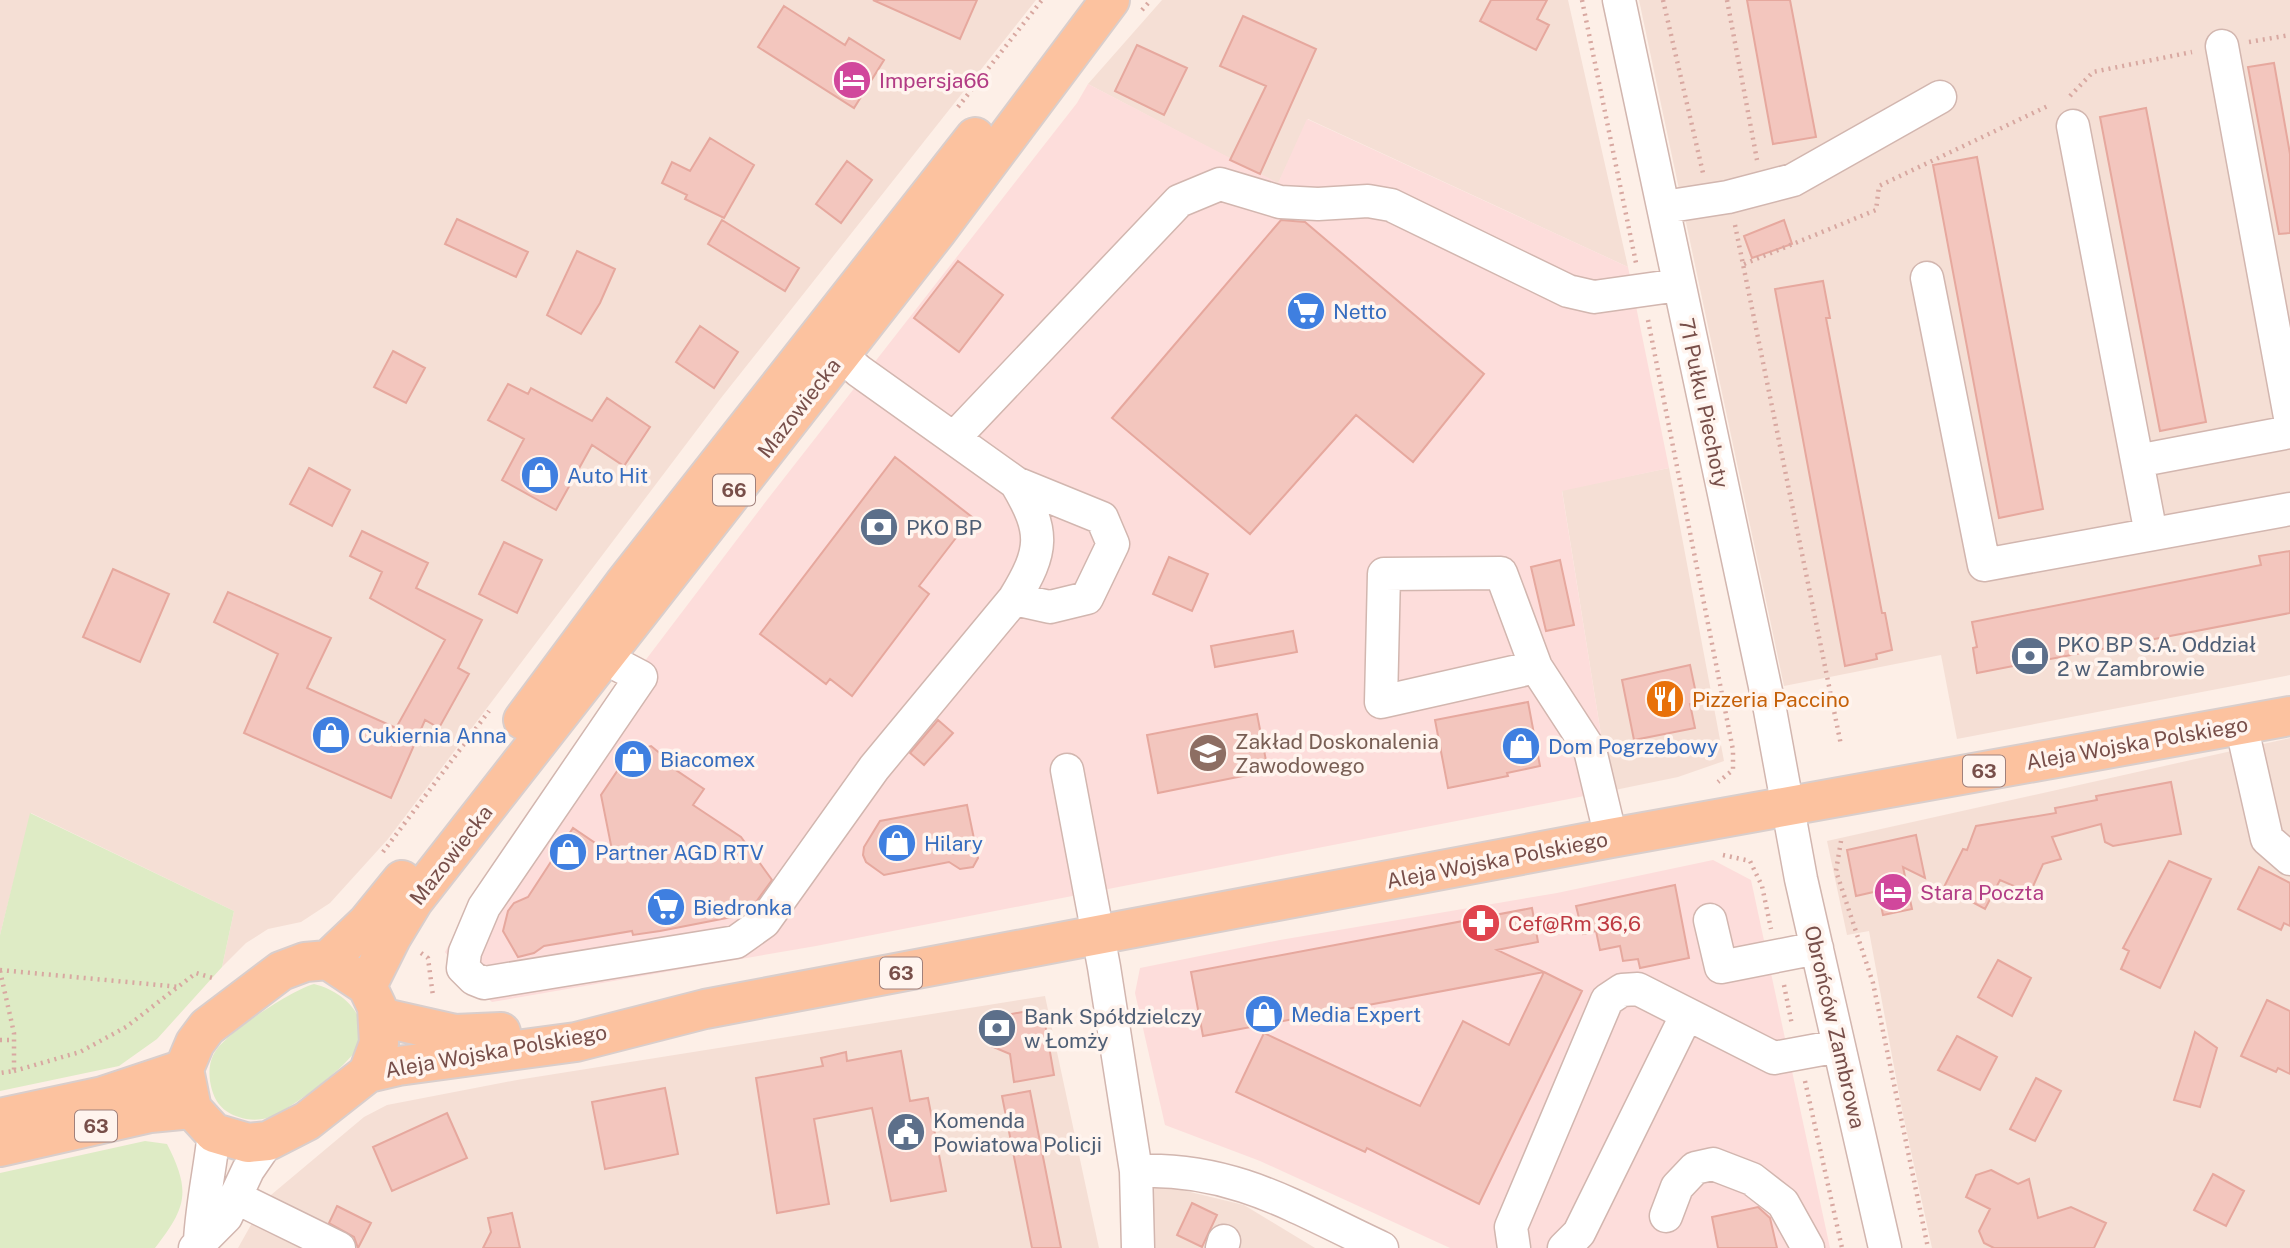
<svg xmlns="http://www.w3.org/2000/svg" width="2290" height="1248" font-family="'Public Sans',sans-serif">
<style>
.residential{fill:#f5dfd5}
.commercial{fill:#fddddb}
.green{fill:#deebc5}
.building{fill:#f3c6be;stroke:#e6a89e;stroke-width:2}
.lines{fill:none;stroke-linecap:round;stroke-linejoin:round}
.minor-casing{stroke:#d2b6af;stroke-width:35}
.major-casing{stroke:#d9cecc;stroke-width:42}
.path{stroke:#d8a8a1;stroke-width:4.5;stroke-dasharray:2 5;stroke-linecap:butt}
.minor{stroke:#fff;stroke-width:32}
.major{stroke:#fcc29f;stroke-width:38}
.labels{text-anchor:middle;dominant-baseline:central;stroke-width:7;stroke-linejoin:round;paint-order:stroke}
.shield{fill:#fff4ee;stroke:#a0807b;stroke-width:2}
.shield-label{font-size:19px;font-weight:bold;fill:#784f4a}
.hotel-label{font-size:21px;fill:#b23c85;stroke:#fff4ee;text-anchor:start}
.shop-label{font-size:21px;fill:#366cbe;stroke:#fff4ee;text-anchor:start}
.street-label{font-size:21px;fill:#784f4a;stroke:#fff4ee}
.service-label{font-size:21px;fill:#4e5e75;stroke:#fff4ee;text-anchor:start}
.food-label{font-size:21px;fill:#c56008;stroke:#fff4ee;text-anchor:start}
.education-label{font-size:21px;fill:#785e54;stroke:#fff4ee;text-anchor:start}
.health-label{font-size:21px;fill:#be3a42;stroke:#fff4ee;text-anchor:start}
</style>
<rect width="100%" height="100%" fill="#fdefe7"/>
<!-- residential -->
<path class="residential" d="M0 0H1036L721 398 388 839 330 903 301 922 268 929 246 943 222 967 234 911 31 813 0 935Z
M1162 0H1568L1628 267 1308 119 1278 184 1088 84Z
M1639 0H2290V675L1957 739 1941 655 1784 686Z
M1669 468 1724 761 1678 777 1610 791 1562 490Z
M2290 738V1248H1932L1902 1110 1869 931 1847 935 1827 841Z
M1045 996 1099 1248H238L265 1200 364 1117 387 1105 517 1080Z
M1153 1183 1244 1205 1315 1248H1148Z"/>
<!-- commercial -->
<path class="commercial" d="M1088 84 1278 183 1307 119 1628 267 1669 468 1562 491 1610 791 816 946 492 1002 461 974 445 952 456 932 613 703 767 500 1077 103Z
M1713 860 1751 880 1830 1248H1450L1260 1161 1165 1125 1135 993 1140 968 1280 940 1557 893Z"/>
<!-- green -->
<path class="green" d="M30 813 234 911 222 967 157 1039 119 1066 0 1091V935Z
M314 984C343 991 374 1018 356 1050 345 1068 288 1112 267 1118 260 1120 253 1120 246 1119 228 1115 217 1107 212 1090 208 1076 208 1061 217 1049 231 1030 292 990 314 984Z
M145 1141 167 1144C191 1191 187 1207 155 1248H0V1173Z"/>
<!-- building -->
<path class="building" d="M873 0H977L960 39Z
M1491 0H1547L1537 19 1549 25 1536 50 1480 21Z
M1747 0H1790L1816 137 1773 144Z
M784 6 845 45 849 38 884 60 854 108 758 47Z
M1243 16 1316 49 1260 174 1230 160 1266 86 1220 66Z
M1137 45 1187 68 1164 115 1115 91Z
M2274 63 2290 154V233L2279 234 2248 67Z
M2146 108 2206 422 2160 431 2100 117Z
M710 138 754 165 724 218 685 199 687 195 662 183 672 162 690 171Z
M1977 157 2043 509 1999 518 1933 165Z
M847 161 872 180 841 223 816 204Z
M457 219 528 252 516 277 445 244Z
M722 220 799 268 785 291 708 244Z
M1281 220 1305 222 1484 374 1413 462 1356 415 1250 534 1112 418Z
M1784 220 1792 244 1752 258 1744 236Z
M577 251 615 269 600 303 581 334 547 315Z
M958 261 1003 295 959 352 914 318Z
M1823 281 1830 318H1826L1882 613H1885L1892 650 1876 654 1877 659 1845 666 1775 289Z
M700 326 738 352 714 388 676 362Z
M393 351 425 368 406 403 374 387Z
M508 384 528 394 531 388 592 421 607 398 650 427 624 466 592 445 556 510 502 480 524 439 488 420Z
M895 457 972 517 919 586 929 594 852 696 830 679 826 684 760 634Z
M309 468 350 490 332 526 290 504Z
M362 531 428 563 416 588 482 620 458 668 469 674 439 728 425 720 391 798 244 733 278 654 214 622 228 592 331 638 307 688 396 728 445 640 370 598 382 572 350 556Z
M504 542 542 560 517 613 479 594Z
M2290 551V613L1977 673 1973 648 1977 647 1972 622 2261 565 2259 556Z
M1169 557 1208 574 1192 611 1153 594Z
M1560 560 1574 625 1546 631 1531 567Z
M113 569 169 594 140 662 83 637Z
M1293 631 1297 652 1215 667 1211 646Z
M1690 665 1698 703 1690 704 1695 728 1634 740 1622 680Z
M1528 702 1540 766 1507 773 1508 776 1448 788 1435 720Z
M1257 714 1268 771 1158 793 1147 735Z
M938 720 953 733 924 765 910 753Z
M651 746 662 755 664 762 704 789 693 805 741 837 772 880 751 909 742 915 660 931 633 935 632 931 544 946 534 953 518 957 503 931 508 911 514 903 528 897 573 828 613 855 601 795 630 752Z
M2171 782 2181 834 2113 846 2105 842 2101 824 2052 837 2061 859 2043 864 2030 893 2000 880 1985 909 1944 887 1963 849 1967 850 1976 826 2056 813 2055 808 2097 800 2096 796Z
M967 805 978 858 973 867 960 869 949 862 884 875 866 862 863 855 864 847 880 821Z
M1916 835 1925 878 1903 867 1912 909 1883 915 1878 891 1856 896 1847 850Z
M2169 861 2211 879 2160 988 2121 969 2129 951 2123 948Z
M2259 867 2290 883V926L2284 923 2281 930 2238 909Z
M1675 885 1689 958 1640 968 1638 959 1623 961 1620 946 1600 950 1596 931 1583 934 1576 906Z
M1532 908 1538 942 1497 950 1544 972 1203 1036 1191 972Z
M1998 960 2031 978 2012 1016 1978 997Z
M1544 972 1582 991 1479 1204 1367 1148 1365 1152 1236 1092 1264 1033 1420 1106 1463 1021 1509 1045Z
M2267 1000 2290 1011V1074L2278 1068 2276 1072 2241 1056Z
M1033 1010 1044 1018 1054 1075 1014 1082 1010 1054 991 1046 987 1028 996 1017Z
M2195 1032 2217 1048 2200 1107 2174 1100Z
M1957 1036 1997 1057 1980 1090 1938 1070Z
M901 1051 910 1101 928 1098 946 1191 891 1201 872 1108 814 1119 829 1204 777 1213 756 1078 823 1066 821 1058 846 1052 847 1061Z
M2036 1078 2061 1091 2035 1141 2010 1129Z
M665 1088 678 1154 605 1169 592 1102Z
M1030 1091 1061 1248H1032L1002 1096Z
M447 1113 467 1158 392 1191 373 1147Z
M1991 1170 2018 1184 2029 1179 2038 1218 2071 1207 2106 1223 2094 1248H1994L1984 1243 1979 1231 1990 1209 1966 1197 1976 1175Z
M2213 1174 2244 1191 2226 1226 2194 1210Z
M1192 1203 1217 1215 1202 1247 1177 1235Z
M337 1206 371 1223 358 1248 354 1237 329 1223Z
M1758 1207 1770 1218 1777 1248H1718L1712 1217Z
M512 1213 520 1248H483L491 1232 488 1218Z"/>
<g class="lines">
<!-- minor casing -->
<g class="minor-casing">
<path id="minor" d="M1619 0 1770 710 1801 879 1885 1248
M2222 46 2290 417
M2073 126 2151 534
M1664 207 1728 197 1793 180 1940 97
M1927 278 1984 565 2290 509
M822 339 859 371 1016 483 1102 518 1113 544 1087 598 1050 607 1014 599
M954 438 1179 201 1220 184 1280 202 1318 204 1368 201 1391 205 1568 291 1594 297 1679 285
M2137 461 2290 432
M583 655 603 657 641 677 484 907 465 952 463 968 474 979 484 983 736 942 764 922 874 768 1014 599C1044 550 1045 532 1016 483
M1536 667 1381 702 1384 574 1501 573 1536 667 1590 750 1611 838
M2241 724 2267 839 2290 859
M1067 770 1104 967 1136 1171 1138 1248
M1710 920 1721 967 1817 948
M1136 1171C1234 1167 1296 1208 1382 1248
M237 1198 339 1248
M1666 1216 1677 1187 1695 1168 1713 1164 1752 1179 1783 1203 1808 1248
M200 1241C202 1204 210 1170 214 1133
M195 1248 226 1217 248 1170 268 1141
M1222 1248 1224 1241
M1514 1248 1511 1227 1607 1000 1622 990 1638 989 1774 1058 1839 1046
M1564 1248 1579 1233 1687 1014"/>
</g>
<!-- major casing -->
<g class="major-casing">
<path id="major" d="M523 720 624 584 975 137
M328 960 367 923 402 880
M328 960 367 986 377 1007 379 1043 368 1073 307 1121 268 1141 248 1143 214 1133 192 1109 184 1069 195 1043 207 1027 281 971 305 962Z
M367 986 391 938 414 900 937 231 1110 0
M380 1017 455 1034 501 1032
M368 1073 398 1066 576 1042 705 1009 1611 838 2290 716
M0 1118 103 1096 184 1069
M0 1147 150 1113 192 1109"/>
</g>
<!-- path -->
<path class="path" d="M1582 0 1636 263
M1663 0 1703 173
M1727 0 1757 160
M1142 10 1151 0
M2249 42 2290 35
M2070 96 2093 72 2192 52
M958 107 1042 0
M1735 225 1841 745
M1744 264 1876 210 1879 186 2050 105
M1648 320 1733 750V770L1718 782
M1841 841 1836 871 1873 983 1928 1248
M383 852 489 711
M1723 855 1750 861 1762 886 1771 929
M421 953 428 958 433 996
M0 970 180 987
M0 971 14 1033V1071L0 1073
M1784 985 1792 1025
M0 1040H14
M14 1071 80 1052 126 1027 196 973 216 979
M1805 1081 1842 1248"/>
<!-- minor -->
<use href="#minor" class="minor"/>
<!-- major -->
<use href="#major" class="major"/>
</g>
<!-- icons -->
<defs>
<g id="hotel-disc" transform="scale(2.0125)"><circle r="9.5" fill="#d1479c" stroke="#fff4ee"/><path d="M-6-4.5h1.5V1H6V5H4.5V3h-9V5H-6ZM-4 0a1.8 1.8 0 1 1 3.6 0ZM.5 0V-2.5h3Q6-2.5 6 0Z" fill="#fff"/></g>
<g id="supermarket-disc" transform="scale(2.0125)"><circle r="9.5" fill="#3f7fe0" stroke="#fff4ee"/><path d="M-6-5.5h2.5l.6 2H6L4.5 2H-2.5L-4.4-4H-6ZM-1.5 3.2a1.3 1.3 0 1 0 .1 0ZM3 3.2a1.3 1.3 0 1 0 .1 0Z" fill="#fff"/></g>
<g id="shop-disc" transform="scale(2.0125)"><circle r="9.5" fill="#3f7fe0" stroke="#fff4ee"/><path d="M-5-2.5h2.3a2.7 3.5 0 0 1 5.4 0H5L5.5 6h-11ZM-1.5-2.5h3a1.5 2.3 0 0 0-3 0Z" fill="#fff"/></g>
<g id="bank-disc" transform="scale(2.0125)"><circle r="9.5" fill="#5c6f8a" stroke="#fff4ee"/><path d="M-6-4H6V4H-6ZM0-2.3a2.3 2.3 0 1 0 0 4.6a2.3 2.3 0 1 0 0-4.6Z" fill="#fff"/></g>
<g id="restaurant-disc" transform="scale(2.0125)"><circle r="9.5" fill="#e8710a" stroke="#fff4ee"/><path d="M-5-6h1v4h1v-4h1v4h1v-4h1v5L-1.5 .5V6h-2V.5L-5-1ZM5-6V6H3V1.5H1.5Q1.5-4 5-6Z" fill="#fff"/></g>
<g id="school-disc" transform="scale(2.0125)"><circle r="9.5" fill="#8d6e63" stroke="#fff4ee"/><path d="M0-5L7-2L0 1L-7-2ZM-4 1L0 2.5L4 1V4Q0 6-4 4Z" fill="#fff"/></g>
<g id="pharmacy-disc" transform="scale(2.0125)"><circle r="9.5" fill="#e0444e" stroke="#fff4ee"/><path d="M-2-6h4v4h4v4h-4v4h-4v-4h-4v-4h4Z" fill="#fff"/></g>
<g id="civic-disc" transform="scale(2.0125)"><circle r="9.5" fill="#5c6f8a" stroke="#fff4ee"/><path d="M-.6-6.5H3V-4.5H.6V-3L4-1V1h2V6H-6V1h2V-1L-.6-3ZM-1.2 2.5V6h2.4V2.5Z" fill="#fff"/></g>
</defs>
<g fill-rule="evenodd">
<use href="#hotel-disc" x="852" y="80"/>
<use href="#supermarket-disc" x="1306" y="311"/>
<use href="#shop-disc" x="540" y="475"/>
<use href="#bank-disc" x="879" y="527"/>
<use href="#bank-disc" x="2030" y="656"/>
<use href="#restaurant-disc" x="1665" y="699"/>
<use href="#shop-disc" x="331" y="735"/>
<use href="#shop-disc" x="1521" y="746"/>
<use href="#school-disc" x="1208" y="753"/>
<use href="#shop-disc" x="633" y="759"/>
<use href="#shop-disc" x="897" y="843"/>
<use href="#shop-disc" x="568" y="852"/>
<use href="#hotel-disc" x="1893" y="892"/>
<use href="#supermarket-disc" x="666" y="907"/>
<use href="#pharmacy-disc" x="1481" y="923"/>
<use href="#shop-disc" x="1264" y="1014"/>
<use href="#bank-disc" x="997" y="1028"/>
<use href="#civic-disc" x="906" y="1132"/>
</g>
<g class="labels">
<!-- shield labels -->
<g class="shield">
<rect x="713" y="474.5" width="42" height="31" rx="5"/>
<rect x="1963" y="755.5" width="42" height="31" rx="5"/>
<rect x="880" y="957.5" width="42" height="31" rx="5"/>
<rect x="75" y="1110.5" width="42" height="31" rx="5"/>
</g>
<g class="shield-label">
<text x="734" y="490">66</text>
<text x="1984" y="771">63</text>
<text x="901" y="973">63</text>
<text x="96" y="1126">63</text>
</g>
<!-- hotel labels -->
<g class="hotel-label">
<text x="879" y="80">Impersja66</text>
<text x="1920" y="892">Stara Poczta</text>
</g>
<!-- shop labels -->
<g class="shop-label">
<text x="1333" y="311">Netto</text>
<text x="567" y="475">Auto Hit</text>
<text x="358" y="735">Cukiernia Anna</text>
<text x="1548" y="746">Dom Pogrzebowy</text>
<text x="660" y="759">Biacomex</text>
<text x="924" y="843">Hilary</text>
<text x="595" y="852">Partner AGD RTV</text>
<text x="693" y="907">Biedronka</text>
<text x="1291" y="1014">Media Expert</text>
</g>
<!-- street labels -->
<g class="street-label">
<text transform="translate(1704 403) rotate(78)">71 Pułku Piechoty</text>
<text transform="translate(799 408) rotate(-52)">Mazowiecka</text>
<text transform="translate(2137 743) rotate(-10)">Aleja Wojska Polskiego</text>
<text transform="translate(451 855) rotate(-52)">Mazowiecka</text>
<text transform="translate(1497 860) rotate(-11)">Aleja Wojska Polskiego</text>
<text transform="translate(1835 1027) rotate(77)">Obrońców Zambrowa</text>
<text transform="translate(496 1051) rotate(-10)">Aleja Wojska Polskiego</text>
</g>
<!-- service labels -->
<g class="service-label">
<text x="906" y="527">PKO BP</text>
<text x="2057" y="644">PKO BP S.A. Oddział<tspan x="2057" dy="24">2 w Zambrowie</tspan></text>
<text x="1024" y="1016">Bank Spółdzielczy<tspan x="1024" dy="24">w Łomży</tspan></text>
<text x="933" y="1120">Komenda<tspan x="933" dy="24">Powiatowa Policji</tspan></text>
</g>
<!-- food labels -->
<g class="food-label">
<text x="1692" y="699">Pizzeria Paccino</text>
</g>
<!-- education labels -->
<g class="education-label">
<text x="1235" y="741">Zakład Doskonalenia<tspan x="1235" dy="24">Zawodowego</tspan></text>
</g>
<!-- health labels -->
<g class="health-label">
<text x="1508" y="923">Cef@Rm 36,6</text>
</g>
</g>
</svg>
